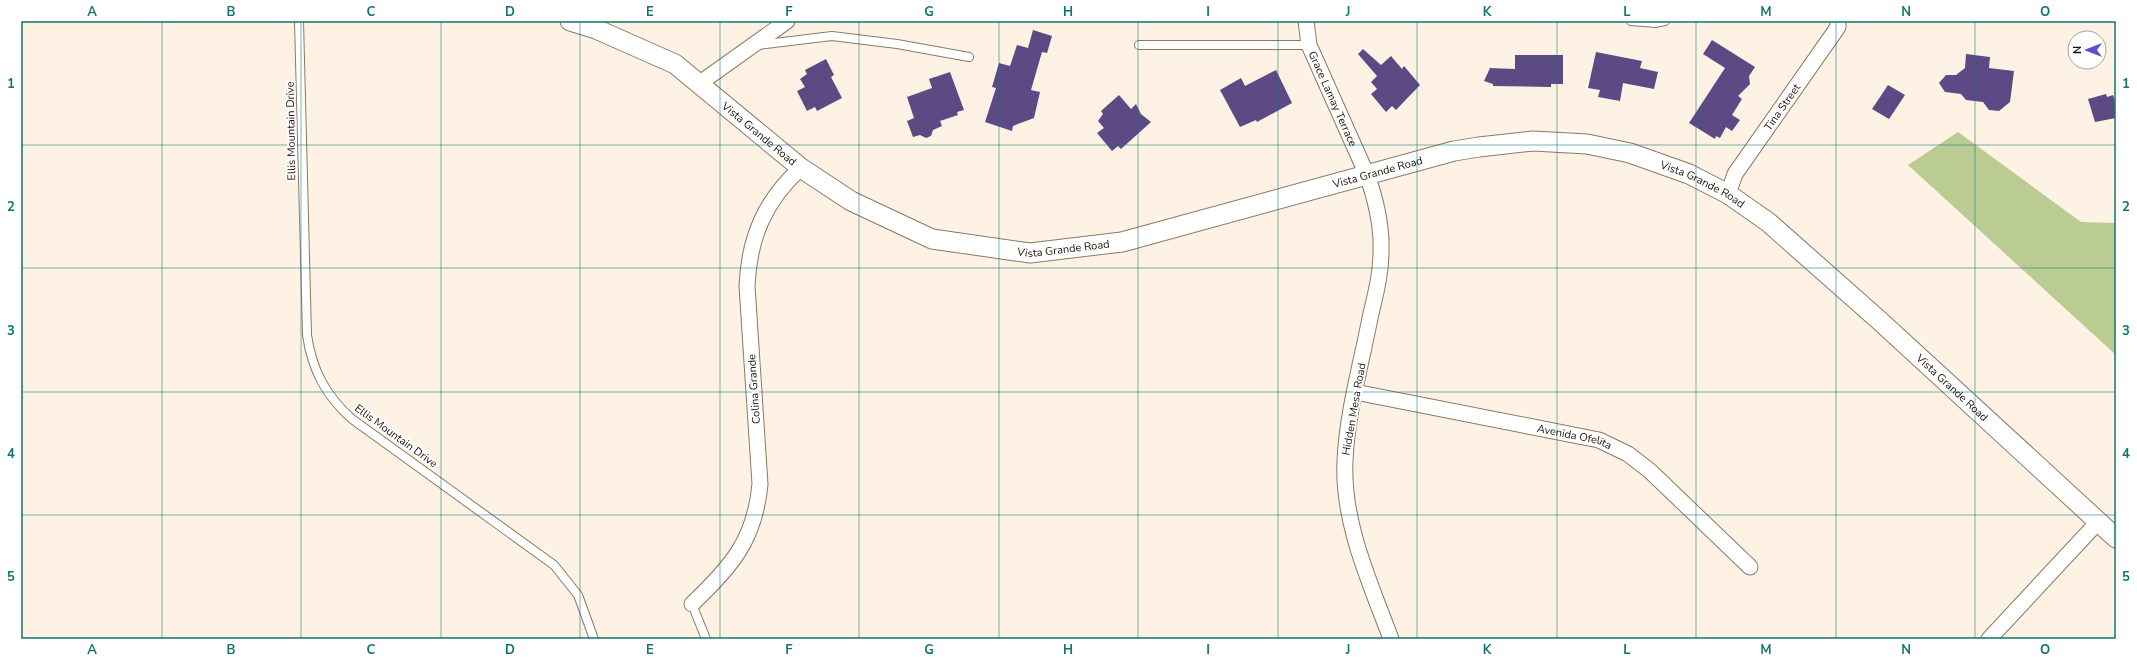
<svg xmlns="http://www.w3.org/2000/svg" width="2137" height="660" font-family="'Nunito Sans',sans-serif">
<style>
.green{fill:#bbcc92}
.building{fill:#5b4a83}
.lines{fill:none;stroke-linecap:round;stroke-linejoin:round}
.service-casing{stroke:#8b7964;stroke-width:10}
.minor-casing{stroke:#8b7964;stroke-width:17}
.tertiary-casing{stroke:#8b7964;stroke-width:21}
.service{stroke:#fff;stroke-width:8}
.minor{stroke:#fff;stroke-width:15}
.tertiary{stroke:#fff;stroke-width:19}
.grid{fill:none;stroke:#0f766e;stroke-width:1;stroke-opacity:0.55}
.labels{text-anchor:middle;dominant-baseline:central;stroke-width:4;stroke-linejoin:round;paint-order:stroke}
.street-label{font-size:11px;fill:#1a130b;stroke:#fff}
.neatline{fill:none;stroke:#0f766e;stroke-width:1.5}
.grid-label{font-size:13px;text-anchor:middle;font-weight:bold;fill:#0f766e}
</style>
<rect width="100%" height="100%" fill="#fef2e4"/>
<!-- green -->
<path class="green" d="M1958 132 2081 222 2116 223V355L1908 165Z"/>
<!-- building -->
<path class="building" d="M1033 30 1052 36 1047 53 1042 52 1031 90 1040 92 1034 118 1013 126 1012 131 985 122 996 88 992 87 999 63 1010 66 1017 45 1028 48Z
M1712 40 1755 67 1749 76 1750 84 1738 96 1742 99 1732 115 1740 120 1732 131 1726 127 1720 138 1716 136 1715 139 1689 123 1725 68 1703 54Z
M1363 49 1381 65 1391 56 1402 69 1404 66 1420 85 1396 110 1392 106 1386 112 1371 94 1377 89 1371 82 1377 76 1358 54Z
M1596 52 1642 61 1640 68 1658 72 1654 89 1623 83 1620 101 1598 97 1600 90 1588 88Z
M1966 54 1990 57 1989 68 2014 71 2010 102 1999 111 1989 110 1983 102 1966 100 1961 94 1945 92 1939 83 1946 75H1956L1965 68Z
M1515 55H1563V84H1551V87L1493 86V84L1484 81 1490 68 1515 69Z
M826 59 834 75 831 77 842 98 817 111 815 107 807 111 797 91 805 87 800 79 807 74 805 70Z
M1276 70 1292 103 1257 122 1256 120 1240 127 1220 90 1241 78 1245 86Z
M950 72 964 110 957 112 958 115 940 121 942 126 933 130 931 136 926 138 920 135 913 137 907 121 914 118 907 97 932 88 929 79Z
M1888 85 1905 95 1889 119 1872 109Z
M2106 94 2107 97 2113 95 2116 105V118L2095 122 2088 99Z
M1119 95 1131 109 1136 104 1141 114 1151 122 1121 149 1118 146 1112 151 1097 133 1104 128 1098 121 1103 114 1101 111Z"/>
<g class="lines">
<!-- service casing -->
<g class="service-casing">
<path id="service" d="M299 21 307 335C312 370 326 396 352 419L554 565 578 595 594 639
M1631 21 1655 23 1665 21
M758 45 832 36 897 44 969 57
M1139 45H1309
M692 604 706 639"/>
</g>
<!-- minor casing -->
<g class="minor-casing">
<g id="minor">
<path id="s1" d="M1306 21 1309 45 1367 175C1376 200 1382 226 1381 252 1381 275 1375 296 1370 318 1361 365 1347 413 1345 461 1342 523 1370 582 1391 639"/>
<path d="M700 83 787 21"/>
<path id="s2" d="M1728 194 1735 174 1838 27V21"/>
<path id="s3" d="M1355 392 1599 440 1628 454 1650 471 1750 567"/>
<path d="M692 604C731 567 755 540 760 484L747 286C749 238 765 200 801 168"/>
<path d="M1989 639 2098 522"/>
</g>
</g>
<!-- tertiary casing -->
<g class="tertiary-casing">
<g id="tertiary">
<path id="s4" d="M570 21 596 29 675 64 801 168 851 201 932 239 1030 253 1122 242 1454 151 1479 147 1533 141 1587 144 1630 153 1689 174 1728 194 1768 222 1880 321 2116 538"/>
</g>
</g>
<!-- service -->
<use href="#service" class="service"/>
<!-- minor -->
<use href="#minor" class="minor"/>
<!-- tertiary -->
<use href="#tertiary" class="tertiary"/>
</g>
<!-- grid -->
<path class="grid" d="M162 21V639M301 21V639M441 21V639M580 21V639M720 21V639M859 21V639M999 21V639M1138 21V639M1278 21V639M1417 21V639M1557 21V639M1696 21V639M1836 21V639M1975 21V639M21 145H2116M21 268H2116M21 392H2116M21 515H2116"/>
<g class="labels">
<!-- street labels -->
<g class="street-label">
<text stroke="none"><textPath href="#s1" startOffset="83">Grace Lamay Terrace</textPath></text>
<text stroke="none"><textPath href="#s2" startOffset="103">Tina Street</textPath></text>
<text transform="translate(291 131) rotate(-91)">Ellis Mountain Drive</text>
<text stroke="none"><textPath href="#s4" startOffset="223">Vista Grande Road</textPath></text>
<text stroke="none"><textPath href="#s4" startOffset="883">Vista Grande Road</textPath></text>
<text stroke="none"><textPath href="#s4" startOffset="1219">Vista Grande Road</textPath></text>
<text stroke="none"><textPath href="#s4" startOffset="559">Vista Grande Road</textPath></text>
<text stroke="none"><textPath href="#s4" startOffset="1543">Vista Grande Road</textPath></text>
<text transform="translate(754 389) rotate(-94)">Colina Grande</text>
<text transform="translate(1354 409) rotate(-80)">Hidden Mesa Road</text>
<text transform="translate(396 436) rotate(36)">Ellis Mountain Drive</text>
<text stroke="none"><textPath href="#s3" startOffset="224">Avenida Ofelita</textPath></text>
</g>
</g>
<!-- border -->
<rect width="2137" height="660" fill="none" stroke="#ffffff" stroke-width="44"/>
<!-- north arrow -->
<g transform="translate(2087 50) rotate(270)"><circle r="19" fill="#ffffff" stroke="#a3a19d"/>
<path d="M0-3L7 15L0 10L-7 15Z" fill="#5752c9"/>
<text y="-6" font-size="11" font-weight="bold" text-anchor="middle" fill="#1a130b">N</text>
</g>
<rect x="22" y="22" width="2093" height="616" class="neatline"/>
<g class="grid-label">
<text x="92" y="16">A</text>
<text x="231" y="16">B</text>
<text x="371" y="16">C</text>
<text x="510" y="16">D</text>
<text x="650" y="16">E</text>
<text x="789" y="16">F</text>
<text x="929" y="16">G</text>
<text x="1068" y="16">H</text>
<text x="1208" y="16">I</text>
<text x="1348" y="16">J</text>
<text x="1487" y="16">K</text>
<text x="1627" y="16">L</text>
<text x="1766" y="16">M</text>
<text x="1906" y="16">N</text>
<text x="2045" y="16">O</text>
<text x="11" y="88">1</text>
<text x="2126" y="88">1</text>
<text x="11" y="211">2</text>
<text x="2126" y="211">2</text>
<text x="11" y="335">3</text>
<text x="2126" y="335">3</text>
<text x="11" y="458">4</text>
<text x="2126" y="458">4</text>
<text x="11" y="581">5</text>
<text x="2126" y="581">5</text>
<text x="92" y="654">A</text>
<text x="231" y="654">B</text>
<text x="371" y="654">C</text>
<text x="510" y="654">D</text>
<text x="650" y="654">E</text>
<text x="789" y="654">F</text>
<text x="929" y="654">G</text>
<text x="1068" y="654">H</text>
<text x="1208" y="654">I</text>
<text x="1348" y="654">J</text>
<text x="1487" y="654">K</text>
<text x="1627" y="654">L</text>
<text x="1766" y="654">M</text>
<text x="1906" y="654">N</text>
<text x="2045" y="654">O</text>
</g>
</svg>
